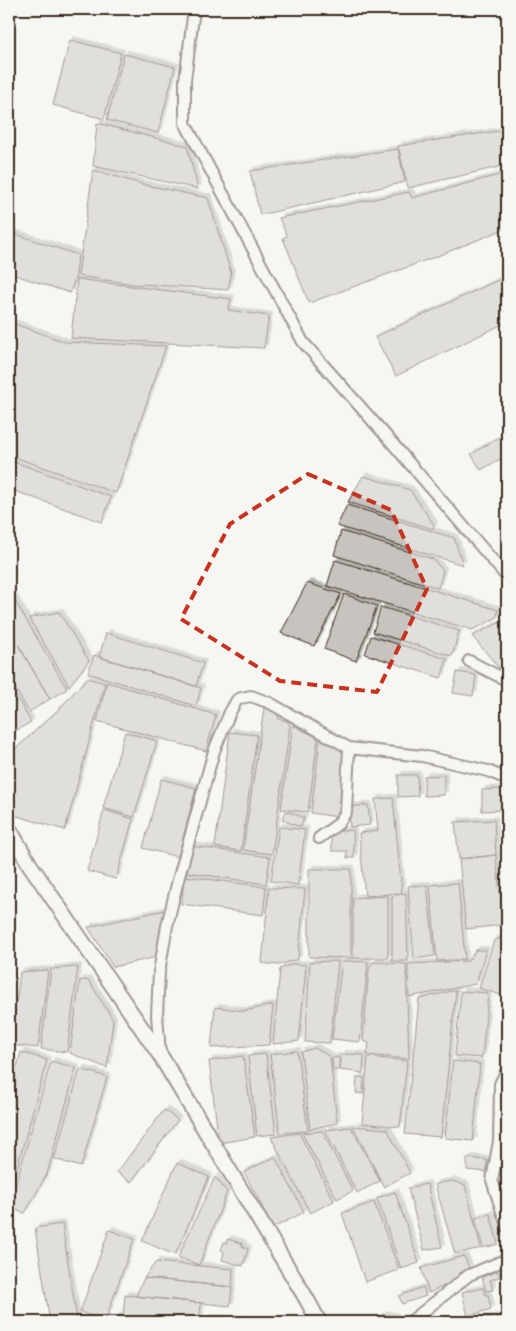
<svg xmlns="http://www.w3.org/2000/svg" width="516" height="1331" font-family="Kalam,sans-serif">
<style>
.building{fill:#c8c3be;stroke:#3b2a1e;filter:url(#shadow)}
.lines{fill:none;stroke-linecap:round;stroke-linejoin:round}
.street-casing{stroke:#3b2a1e;stroke-width:14}
.secondary-casing{stroke:#3b2a1e;stroke-width:18}
.street{stroke:#f6f6f2;stroke-width:10}
.secondary{stroke:#f6f6f2;stroke-width:14}
.marked{fill:none;stroke:#c8321e;stroke-width:4;stroke-dasharray:10 6;stroke-linejoin:round}
</style>
<defs>
<filter id="shadow"><feDropShadow dx="3.5" dy="-3.5" stdDeviation="0" flood-color="#0004"/></filter>
</defs>
<rect width="100%" height="100%" fill="#f6f6f2"/>
<filter id="ink" filterUnits="userSpaceOnUse"><feTurbulence type="fractalNoise" baseFrequency=".02" numOctaves="2"/><feDisplacementMap in="SourceGraphic" scale="10" xChannelSelector="R" yChannelSelector="G"/><feConvolveMatrix kernelMatrix="1 2 1 2 8 2 1 2 1" color-interpolation-filters="sRGB"/></filter>
<g filter="url(#ink)">
<!-- building -->
<path class="building" d="M70 40 121 53 104 119 53 105Z
M124 54 175 67 158 133 107 120Z
M97 123 187 146 198 189 93 166Z
M505 130 507 139V165L408 188 398 146Z
M398 149 405 182 260 215 250 171Z
M93 170 141 184 208 198 231 273 228 290 142 284 140 285 78 276Z
M507 173V228L435 257 309 303 283 238 287 236 279 218 409 192 412 198Z
M9 232 78 255 76 275 70 293 9 273Z
M507 276V322L396 376 375 337Z
M77 279 231 299 228 310 269 316 264 348 71 338Z
M9 322 65 342 166 346 116 493 9 455Z
M507 433V455L481 470 471 454Z
M9 460 111 497 102 522 9 489Z
M363 476 410 490 434 525 433 529 348 502Z
M347 505 454 538 463 565 337 526Z
M341 531 433 559 443 571 438 588 334 555Z
M335 560 498 610 496 618 472 630 327 586Z
M307 583 341 594 314 646 281 633Z
M344 594 377 606 356 661 324 649Z
M9 595 12 596 67 689 50 699 9 629Z
M381 607 459 631 452 656 373 632Z
M59 612 89 661 69 686 29 618Z
M507 619V673L504 674 472 636Z
M9 629 50 699 29 712 9 678Z
M106 633 203 663 196 686 99 657Z
M371 636 447 659 441 678 365 654Z
M94 655 201 688 196 706 88 673Z
M457 672 476 675 473 696 453 693Z
M87 678 105 683 65 830 17 816 9 808V755L59 709Z
M107 682 216 715 206 751 97 721Z
M9 685 31 722 9 735Z
M264 708H274L279 712 278 719 287 721 290 725 272 854 243 850Z
M293 725 318 738 308 812 281 809Z
M125 732 157 741 134 817 103 808Z
M230 732 257 735 241 851 215 847Z
M320 739 346 752 338 817 311 813Z
M398 775H417L418 796 398 797Z
M444 775V795L424 796V776Z
M161 779 196 788 178 857 143 848Z
M502 789 503 810 482 811V790Z
M393 798 402 893 365 896 359 833 378 831 375 799Z
M368 805 370 825 350 827 348 807Z
M104 810 133 819 116 879 87 871Z
M286 811 304 818 301 827 282 820Z
M494 820 496 855 459 859 455 822Z
M279 827 305 830 298 885 271 881Z
M353 830 354 858H347V851H332L331 832Z
M191 846 270 857 266 884 186 872Z
M496 855 503 925 466 929 459 859Z
M309 869H351V958L309 957Z
M185 876 266 887 263 915 181 904Z
M458 883 465 959 437 961 430 885Z
M427 885 435 956 414 959 408 886Z
M269 888 305 889 298 959 279 965 262 963Z
M406 893 408 961H392V896Z
M388 896V958H353V898Z
M165 910 157 957 113 967 88 927Z
M507 937V997L479 988 494 940Z
M476 950H486L476 984 409 997 408 964 468 961Z
M338 961 330 1043 305 1042 310 962Z
M342 961 368 962 360 1042 332 1039Z
M373 962 406 964 409 1059 367 1055 369 1043 363 1041 369 969Z
M293 964 306 965 299 1041 273 1044 280 969Z
M78 967 67 1052 41 1049 51 969Z
M48 970 38 1048 11 1045 20 972Z
M80 980 89 981 113 1020 107 1068 70 1053Z
M456 990 441 1137 405 1134 419 999Z
M461 991 488 993 482 1058 455 1056Z
M273 1005 269 1045 211 1048 215 1007 244 1011Z
M315 1048 330 1057 337 1123 310 1129 301 1052Z
M297 1051 308 1131 280 1133 270 1054Z
M21 1052 47 1060 9 1196V1095Z
M266 1054 276 1134 257 1136 248 1056Z
M342 1054 364 1055 363 1073 340 1070Z
M243 1056 255 1137 219 1143 209 1061Z
M339 1057V1070H333L332 1058Z
M368 1057 407 1061 400 1127 362 1123Z
M51 1061 76 1068 47 1174 25 1213 9 1208Z
M453 1061 480 1064 473 1141 445 1138Z
M80 1069 107 1077 81 1167 54 1159Z
M357 1077 364 1078 363 1094 356 1093Z
M164 1110 178 1120 131 1182 117 1172Z
M353 1126 387 1129 410 1173 384 1187Z
M351 1127 380 1181 357 1193 325 1130Z
M322 1131 353 1191 337 1199 302 1133Z
M299 1133 334 1201 310 1213 271 1137Z
M275 1157 304 1212 273 1228 244 1172Z
M467 1158 487 1160 486 1172 467 1170Z
M177 1163 209 1177 175 1255 142 1241Z
M501 1171H507V1190H501Z
M215 1177 227 1192 199 1265 178 1257Z
M452 1181 465 1185 481 1248 455 1254 435 1184Z
M427 1184 442 1247 424 1250 408 1188Z
M395 1192 419 1263 401 1269 377 1198Z
M374 1202 399 1270 365 1282 342 1213Z
M490 1214 498 1244 483 1248 475 1218Z
M62 1224 77 1320 50 1322 35 1228Z
M109 1230 134 1239 105 1321 80 1312Z
M228 1239 243 1244 242 1246 248 1249 243 1266 222 1260 224 1252 221 1250 224 1242 226 1243Z
M464 1256 469 1268 458 1274 460 1278 429 1293 421 1268Z
M156 1262 233 1269 232 1287 144 1278Z
M498 1271 500 1277 490 1280 493 1290 486 1291 482 1277Z
M144 1278 232 1287 230 1306 136 1296Z
M423 1287 426 1296 402 1304 399 1296Z
M483 1288 485 1294 488 1295 491 1309 468 1316 462 1292Z
M125 1295 201 1303 199 1322H175L123 1317Z
M383 1314 395 1317V1322H376V1318H382Z
M116 1316 123 1317 175 1322H115Z
M507 1316V1322H474L473 1319Z
M207 1318 279 1322H207Z
M446 1319V1322H430L431 1320Z"/>
<g class="lines">
<!-- street casing -->
<g class="street-casing">
<path id="street" d="M194 9 185 80V123L303 342 387 437 507 577
M469 661 504 679 507 678
M319 838 338 824 346 812 349 748
M160 1054 157 1015 159 972 167 926 177 884 214 751 230 712 237 700 241 698 251 696 270 703 349 748 422 756 488 771 507 779
M507 1070 500 1084 499 1141 492 1180 507 1227
M410 1322 469 1275 507 1259"/>
</g>
<!-- secondary casing -->
<g class="secondary-casing">
<path id="secondary" d="M9 829 30 865 160 1055 306 1298 319 1322"/>
</g>
<!-- street -->
<use href="#street" class="street"/>
<!-- secondary -->
<use href="#secondary" class="secondary"/>
</g>
</g>
<!-- marked area -->
<path d="M0 0H516V1331H0ZM308 474 391 510 427 589 377 692 280 681 181 619 230 524Z" fill="#f6f6f2" fill-opacity=".55" fill-rule="evenodd"/>
<path class="marked" d="M308 474 391 510 427 589 377 692 280 681 181 619 230 524Z"/>
<!-- margin -->
<rect width="516" height="1331" fill="none" stroke="#f6f6f2" stroke-width="30"/>
<rect x="15" y="15" width="486" height="1301" fill="none" stroke="#3b2a1e" stroke-width="2" filter="url(#ink)"/>
</svg>
